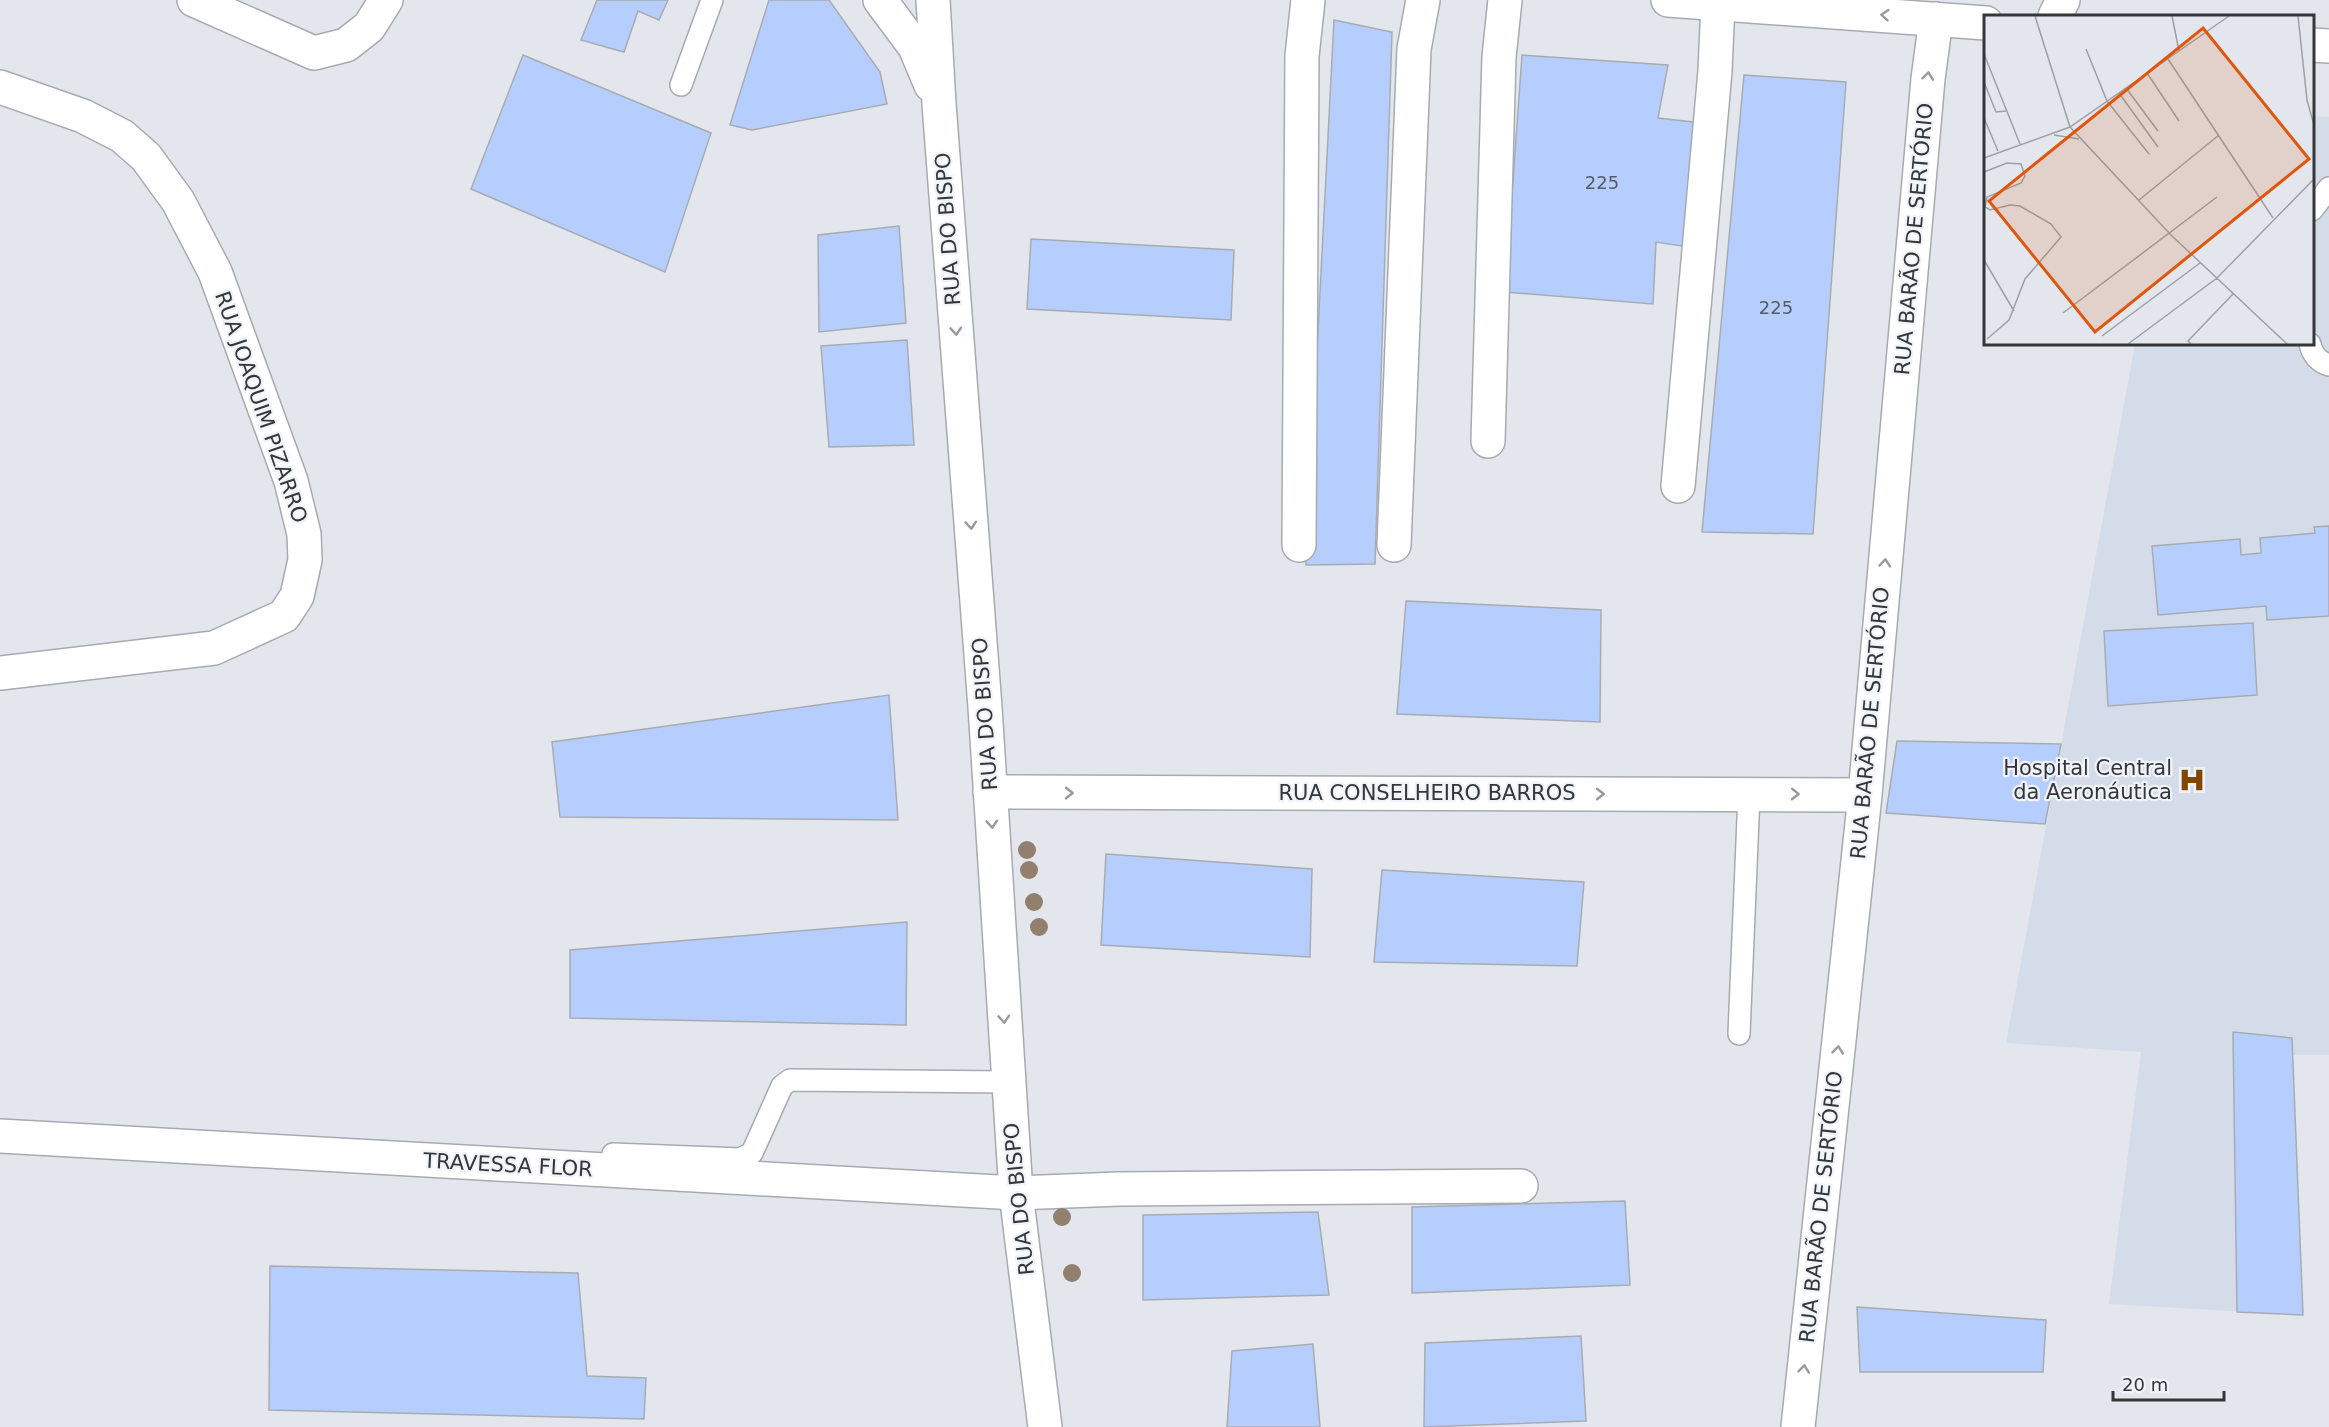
<svg xmlns="http://www.w3.org/2000/svg" width="2329" height="1427" font-family="'DejaVu Sans',sans-serif">
<style>
.built{fill:#d5dce9}
.building{fill:#b6cefd;stroke:#a8acb2;stroke-width:1.5}
.lines{fill:none;stroke-linecap:round;stroke-linejoin:round}
.lane-casing{stroke:#a7aab0;stroke-width:24}
.street-casing{stroke:#a7aab0;stroke-width:36}
.secondary-casing{stroke:#a7aab0;stroke-width:36}
.lane{stroke:#fff;stroke-width:21}
.street{stroke:#fff;stroke-width:33}
.secondary{stroke:#fff;stroke-width:33}
.tree{fill:#927f6d}
.oneway{stroke:#9a9a9c}
.labels{text-anchor:middle;dominant-baseline:central;stroke-width:4.5;stroke-linejoin:round;paint-order:stroke}
.number-label{font-size:18px;fill:#555c69}
.street-label{font-size:21px;fill:#353638;stroke:#f0f3fa}
.poi-label{font-size:21px;fill:#353638;stroke:#f0f3fa;text-anchor:end}
.inset-road{fill:none;stroke:#9da0a4;stroke-width:1.5}
.view{fill:#df570e;fill-opacity:0.15;stroke:#df570e;stroke-width:3}
.inset-edge{fill:none;stroke:#353638;stroke-width:3}
</style>
<rect width="100%" height="100%" fill="#e3e6ec"/>
<!-- built -->
<path class="built" d="M2313 116 2329 117V1055H2293L2303 1315 2109 1304 2141 1052 2006 1043 2135 344H2312Z"/>
<!-- building -->
<path class="building" d="M597 0H668L659 20 638 11 624 52 581 40Z
M769 0H829L880 72 887 104 752 130 730 125Z
M1334 20 1392 32 1375 564 1306 565Z
M523 55 711 133 665 272 471 189Z
M1522 55 1668 65 1658 118 1693 122 1688 247 1656 242 1653 304 1505 292Z
M1744 75 1846 82 1813 534 1702 532Z
M899 226 906 323 819 332 818 235Z
M1031 239 1234 250 1231 320 1027 309Z
M907 340 914 445 829 447 821 346Z
M2329 526V616L2267 620 2266 606 2158 615 2152 546 2240 539 2241 555 2261 553 2260 538 2315 533 2314 527Z
M1406 601 1601 610 1600 722 1397 714Z
M2253 623 2257 695 2108 706 2104 631Z
M889 695 898 820 560 817 552 742Z
M1897 741 2061 744 2045 824 1886 813Z
M1106 854 1312 869 1310 957 1101 945Z
M1382 870 1584 882 1577 966 1374 962Z
M907 922 906 1025 570 1018V950Z
M2233 1032 2292 1038 2303 1315 2237 1312Z
M1625 1201 1630 1285 1412 1293V1207Z
M1318 1212 1329 1295 1143 1300V1215Z
M270 1266 578 1273 587 1376 646 1378 644 1419 269 1410Z
M1857 1307 2046 1320 2043 1372H1860Z
M1581 1336 1586 1421 1424 1427 1425 1343Z
M1313 1344 1320 1427H1227L1232 1351Z"/>
<g class="lines">
<!-- lane casing -->
<g class="lane-casing">
<path id="lane" d="M681 85 712 0
M2312 210 2329 188
M2310 344C2312 354 2319 362 2329 365
M1739 1034 1749 794
M613 1154 740 1159 752 1153 782 1086 790 1080 1008 1082"/>
</g>
<!-- street casing -->
<g class="street-casing">
<path id="street" d="M194 0 314 53 346 45 369 27 386 0
M2055 16 2063 0
M0 87 83 116 122 136 146 157 178 201 215 272 291 481 304 534 305 560 297 596 284 616 214 648 0 673
M1488 441 1499 57 1505 0
M1678 486 1715 71 1718 3
M1299 545 1302 56 1308 0
M1394 545 1414 49 1423 0
M990 792 1865 795
M0 1136 1016 1193 1119 1189 1521 1186
M1798 1427 1865 795 1928 79 1936 19"/>
</g>
<!-- secondary casing -->
<g class="secondary-casing">
<path id="secondary" d="M880 0 915 47 931 85
M933 0 939 104 985 707 1016 1193 1045 1427
M1668 0 1986 23
M2312 45 2329 46"/>
</g>
<!-- lane -->
<use href="#lane" class="lane"/>
<!-- street -->
<use href="#street" class="street"/>
<!-- secondary -->
<use href="#secondary" class="secondary"/>
</g>
<!-- trees -->
<g class="tree">
<circle cx="1027" cy="850" r="9"/>
<circle cx="1029" cy="870" r="9"/>
<circle cx="1034" cy="902" r="9"/>
<circle cx="1039" cy="927" r="9"/>
<circle cx="1062" cy="1217" r="9"/>
<circle cx="1072" cy="1273" r="9"/>
</g>
<!-- one-way arrows -->
<defs><path id="oneway-chevron" d="M-2-3.5L2.5 0L-2 3.5" fill="none" stroke-width="1.6" stroke-linecap="round" stroke-linejoin="round" transform="scale(1.5)"/></defs>
<g class="oneway">
<use href="#oneway-chevron" transform="translate(1885 15) rotate(-175)"/>
<use href="#oneway-chevron" transform="translate(1928 76) rotate(-83)"/>
<use href="#oneway-chevron" transform="translate(956 331) rotate(86)"/>
<use href="#oneway-chevron" transform="translate(971 525) rotate(86)"/>
<use href="#oneway-chevron" transform="translate(1885 563) rotate(-85)"/>
<use href="#oneway-chevron" transform="translate(1069 793)"/>
<use href="#oneway-chevron" transform="translate(1600 794)"/>
<use href="#oneway-chevron" transform="translate(1795 794) rotate(1)"/>
<use href="#oneway-chevron" transform="translate(992 824) rotate(86)"/>
<use href="#oneway-chevron" transform="translate(1004 1019) rotate(86)"/>
<use href="#oneway-chevron" transform="translate(1838 1050) rotate(-84)"/>
<use href="#oneway-chevron" transform="translate(1804 1369) rotate(-84)"/>
</g>
<!-- icons -->
<defs>
<g id="hospital-bare" transform="scale(2.07)"><path d="M-5-5h3v3.5h4V-5h3V5h-3V1.5h-4V5h-3Z" fill="#824600" stroke="#f0f3fa" stroke-width="2.5" paint-order="stroke"/></g>
</defs>
<g fill-rule="evenodd">
<use href="#hospital-bare" x="2192" y="780"/>
</g>
<g class="labels">
<!-- number labels -->
<g class="number-label">
<text x="1602" y="182">225</text>
<text x="1776" y="307">225</text>
</g>
<!-- street labels -->
<g class="street-label">
<text transform="translate(948 229) rotate(-94)">RUA DO BISPO</text>
<text transform="translate(1914 239) rotate(-85)">RUA BARÃO DE SERTÓRIO</text>
<text transform="translate(261 407) rotate(71)">RUA JOAQUIM PIZARRO</text>
<text transform="translate(985 714) rotate(-94)">RUA DO BISPO</text>
<text transform="translate(1870 723) rotate(-85)">RUA BARÃO DE SERTÓRIO</text>
<text x="1427" y="793">RUA CONSELHEIRO BARROS</text>
<text transform="translate(508 1165) rotate(3)">TRAVESSA FLOR</text>
<text transform="translate(1019 1199) rotate(-96)">RUA DO BISPO</text>
<text transform="translate(1821 1207) rotate(-84)">RUA BARÃO DE SERTÓRIO</text>
</g>
<!-- poi labels -->
<g class="poi-label">
<text x="2172" y="768">Hospital Central<tspan x="2172" dy="24">da Aeronáutica</tspan></text>
</g>
</g>
<!-- overview -->
<g transform="translate(1984 15)">
<rect width="330" height="330" fill="#e3e6ec"/>
<path class="inset-road" d="M51 1 86 112 187 220 303 329M188 1 195 36M314 1 323 85 330 110M102 34 123 86 165 139M0 39 36 129M184 44 289 203M163 58 195 106M0 67 12 97 22 96M142 73 174 116M135 78 174 132M0 103 14 136M70 120 95 124M0 143 86 112 245 1M0 157 23 148 37 149 41 161 37 168 3 182 1 192 6 195 26 190 36 191 67 209 77 222 41 264 25 305 3 324M155 185 235 120M0 245 30 296M79 298 233 182M118 321 216 248M144 329 233 263 330 164M207 329 204 326 249 279"/>
<path class="view" d="M219 13 325 144 111 317 5 186Z"/>
<rect width="330" height="330" class="inset-edge"/>
</g>
<!-- scale -->
<path d="M2113 1391v9h111v-9" fill="none" stroke="#353638" stroke-width="3"/>
<text x="2122" y="1391" font-size="18" fill="#353638" stroke="#f0f3fa" stroke-width="4.5" paint-order="stroke">20 m</text>
</svg>
